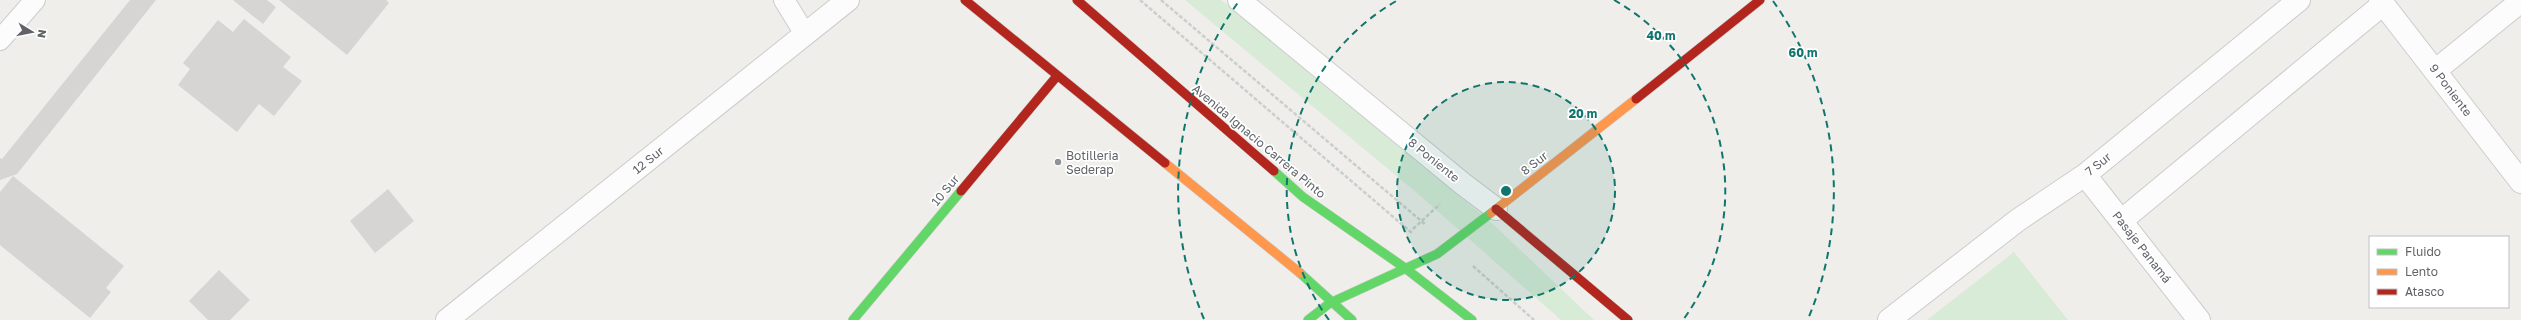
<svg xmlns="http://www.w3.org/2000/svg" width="2521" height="320" font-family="'Golos Text',sans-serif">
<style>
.green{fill:#d8ebd6}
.building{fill:#d6d5d3}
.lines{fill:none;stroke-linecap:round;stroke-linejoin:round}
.lane-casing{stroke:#cbcccc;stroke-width:22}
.street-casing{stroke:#cbcccc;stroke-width:24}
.fast-casing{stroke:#cacacb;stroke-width:10}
.slow-casing{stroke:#cacacb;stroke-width:10}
.jam-casing{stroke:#cacacb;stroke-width:10}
.path{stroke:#cacfcc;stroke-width:2.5;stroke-dasharray:4 2;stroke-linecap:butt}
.lane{stroke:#fdfcfc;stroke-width:20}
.street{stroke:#fdfcfc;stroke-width:22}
.fast{stroke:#63d668;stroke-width:9}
.slow{stroke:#ff974d;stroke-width:9}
.jam{stroke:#b3261e;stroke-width:9}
.ring{fill:none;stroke:#0f766e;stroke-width:2;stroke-dasharray:7 5}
.poi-dot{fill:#919496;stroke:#fff;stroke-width:1.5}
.labels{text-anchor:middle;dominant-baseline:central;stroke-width:3.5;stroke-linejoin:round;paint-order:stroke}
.street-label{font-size:12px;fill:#5f6368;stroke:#fff}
.poi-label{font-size:12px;fill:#5f6368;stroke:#fff;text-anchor:start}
.centre{fill:#0f766e;stroke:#fff;stroke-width:2}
.ring-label{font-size:12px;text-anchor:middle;font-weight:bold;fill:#0f766e;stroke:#fff;stroke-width:3.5;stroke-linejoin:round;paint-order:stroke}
</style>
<rect width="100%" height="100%" fill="#efeeea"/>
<!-- green -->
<path class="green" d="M1185 0H1221L1494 225 1594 320H1561L1417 193Z
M2014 252 2068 320H1927Z"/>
<!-- building -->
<path class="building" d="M130 0H156L17 174 0 180V158L2 159Z
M233 0H267L276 7 263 24Z
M279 0H386L389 3 347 55Z
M244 19 291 57 283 67 302 81 274 116 259 104 237 132 178 85 190 69 183 63 218 20 233 32Z
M13 176 124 266 106 288 111 292 90 318 0 245V192Z
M388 189 414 221 375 253 350 221Z
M219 270 250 300 230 320H208L189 301Z"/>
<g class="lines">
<!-- lane casing -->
<g class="lane-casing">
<path id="lane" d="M784 0 805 34
M0 40 35 0"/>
</g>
<!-- street casing -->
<g class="street-casing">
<path id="street" d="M1239 0 1463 184 1496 209
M2380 0 2521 182
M2436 70 2521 1
M2085 175 2199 320
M2121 221 2383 4
M447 320 848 0
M1889 320 2018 220 2085 175 2299 0"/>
</g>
<!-- fast casing -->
<g class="fast-casing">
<path id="fast" d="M1274 171 1303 197 1405 268 1472 320
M1300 273 1352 320
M853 320 961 191
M1308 320 1330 303 1437 254 1491 213"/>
</g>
<!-- slow casing -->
<g class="slow-casing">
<path id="slow" d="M1165 163 1300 273
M1491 213 1636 99"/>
</g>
<!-- jam casing -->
<g class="jam-casing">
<path id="jam" d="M965 0 1165 163
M1077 0 1274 171
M1636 99 1760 0
M961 191 1057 76
M1496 209 1628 320"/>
</g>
<!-- path -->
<path class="path" d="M1140 0 1412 233
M1161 0 1426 225
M1413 229 1440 204
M1473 266 1534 320"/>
<!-- lane -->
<use href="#lane" class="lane"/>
<!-- street -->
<use href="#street" class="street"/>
<!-- fast -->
<use href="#fast" class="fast"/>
<!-- slow -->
<use href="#slow" class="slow"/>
<!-- jam -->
<use href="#jam" class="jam"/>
</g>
<!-- distance rings -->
<circle cx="1506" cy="191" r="109" fill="#0f766e" fill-opacity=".12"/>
<g class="ring">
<circle cx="1506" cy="191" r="109"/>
<path d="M1329 320A219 219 0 0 1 1398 0M1614 0A219 219 0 0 1 1683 320"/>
<path d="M1204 319A328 328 0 0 1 1239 1M1773 1A328 328 0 0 1 1808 319"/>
</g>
<!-- markers -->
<circle class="poi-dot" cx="1058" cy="162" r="4"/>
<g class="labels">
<!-- street labels -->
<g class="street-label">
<text transform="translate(2451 90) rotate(53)">9 Poniente</text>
<text transform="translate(1259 141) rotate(40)">Avenida Ignacio Carrera Pinto</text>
<text transform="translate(648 160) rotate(-39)">12 Sur</text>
<text transform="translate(1434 160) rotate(39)">8 Poniente</text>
<text transform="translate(1534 163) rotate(-38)">8 Sur</text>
<text transform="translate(2098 164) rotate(-39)">7 Sur</text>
<text transform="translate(945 190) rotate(-50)">10 Sur</text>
<text transform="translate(2142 247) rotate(52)">Pasaje Panamá</text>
</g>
<!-- poi labels -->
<g class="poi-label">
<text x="1066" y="155">Botilleria<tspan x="1066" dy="14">Sederap</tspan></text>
</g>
</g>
<circle cx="1506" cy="191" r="6" class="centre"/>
<g class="ring-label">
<text x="1661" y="40">40 m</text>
<text x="1803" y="57">60 m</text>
<text x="1583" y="118">20 m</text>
</g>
<!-- legend -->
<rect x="2369" y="236" width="140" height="72" fill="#ffffff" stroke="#bfc1c3"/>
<rect x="2377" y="249" width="20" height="6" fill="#63d668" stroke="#bfc1c3"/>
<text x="2405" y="256" font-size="12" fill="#5f6368">Fluido</text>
<rect x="2377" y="269" width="20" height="6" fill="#ff974d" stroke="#bfc1c3"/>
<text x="2405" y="276" font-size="12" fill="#5f6368">Lento</text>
<rect x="2377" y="289" width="20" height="6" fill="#b3261e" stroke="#bfc1c3"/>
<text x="2405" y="296" font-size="12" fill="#5f6368">Atasco</text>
<!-- north arrow -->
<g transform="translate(32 32) rotate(100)" stroke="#ffffff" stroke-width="3" paint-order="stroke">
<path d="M0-3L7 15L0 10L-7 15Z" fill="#5f6368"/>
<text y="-6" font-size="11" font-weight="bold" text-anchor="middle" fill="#5f6368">N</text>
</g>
</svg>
